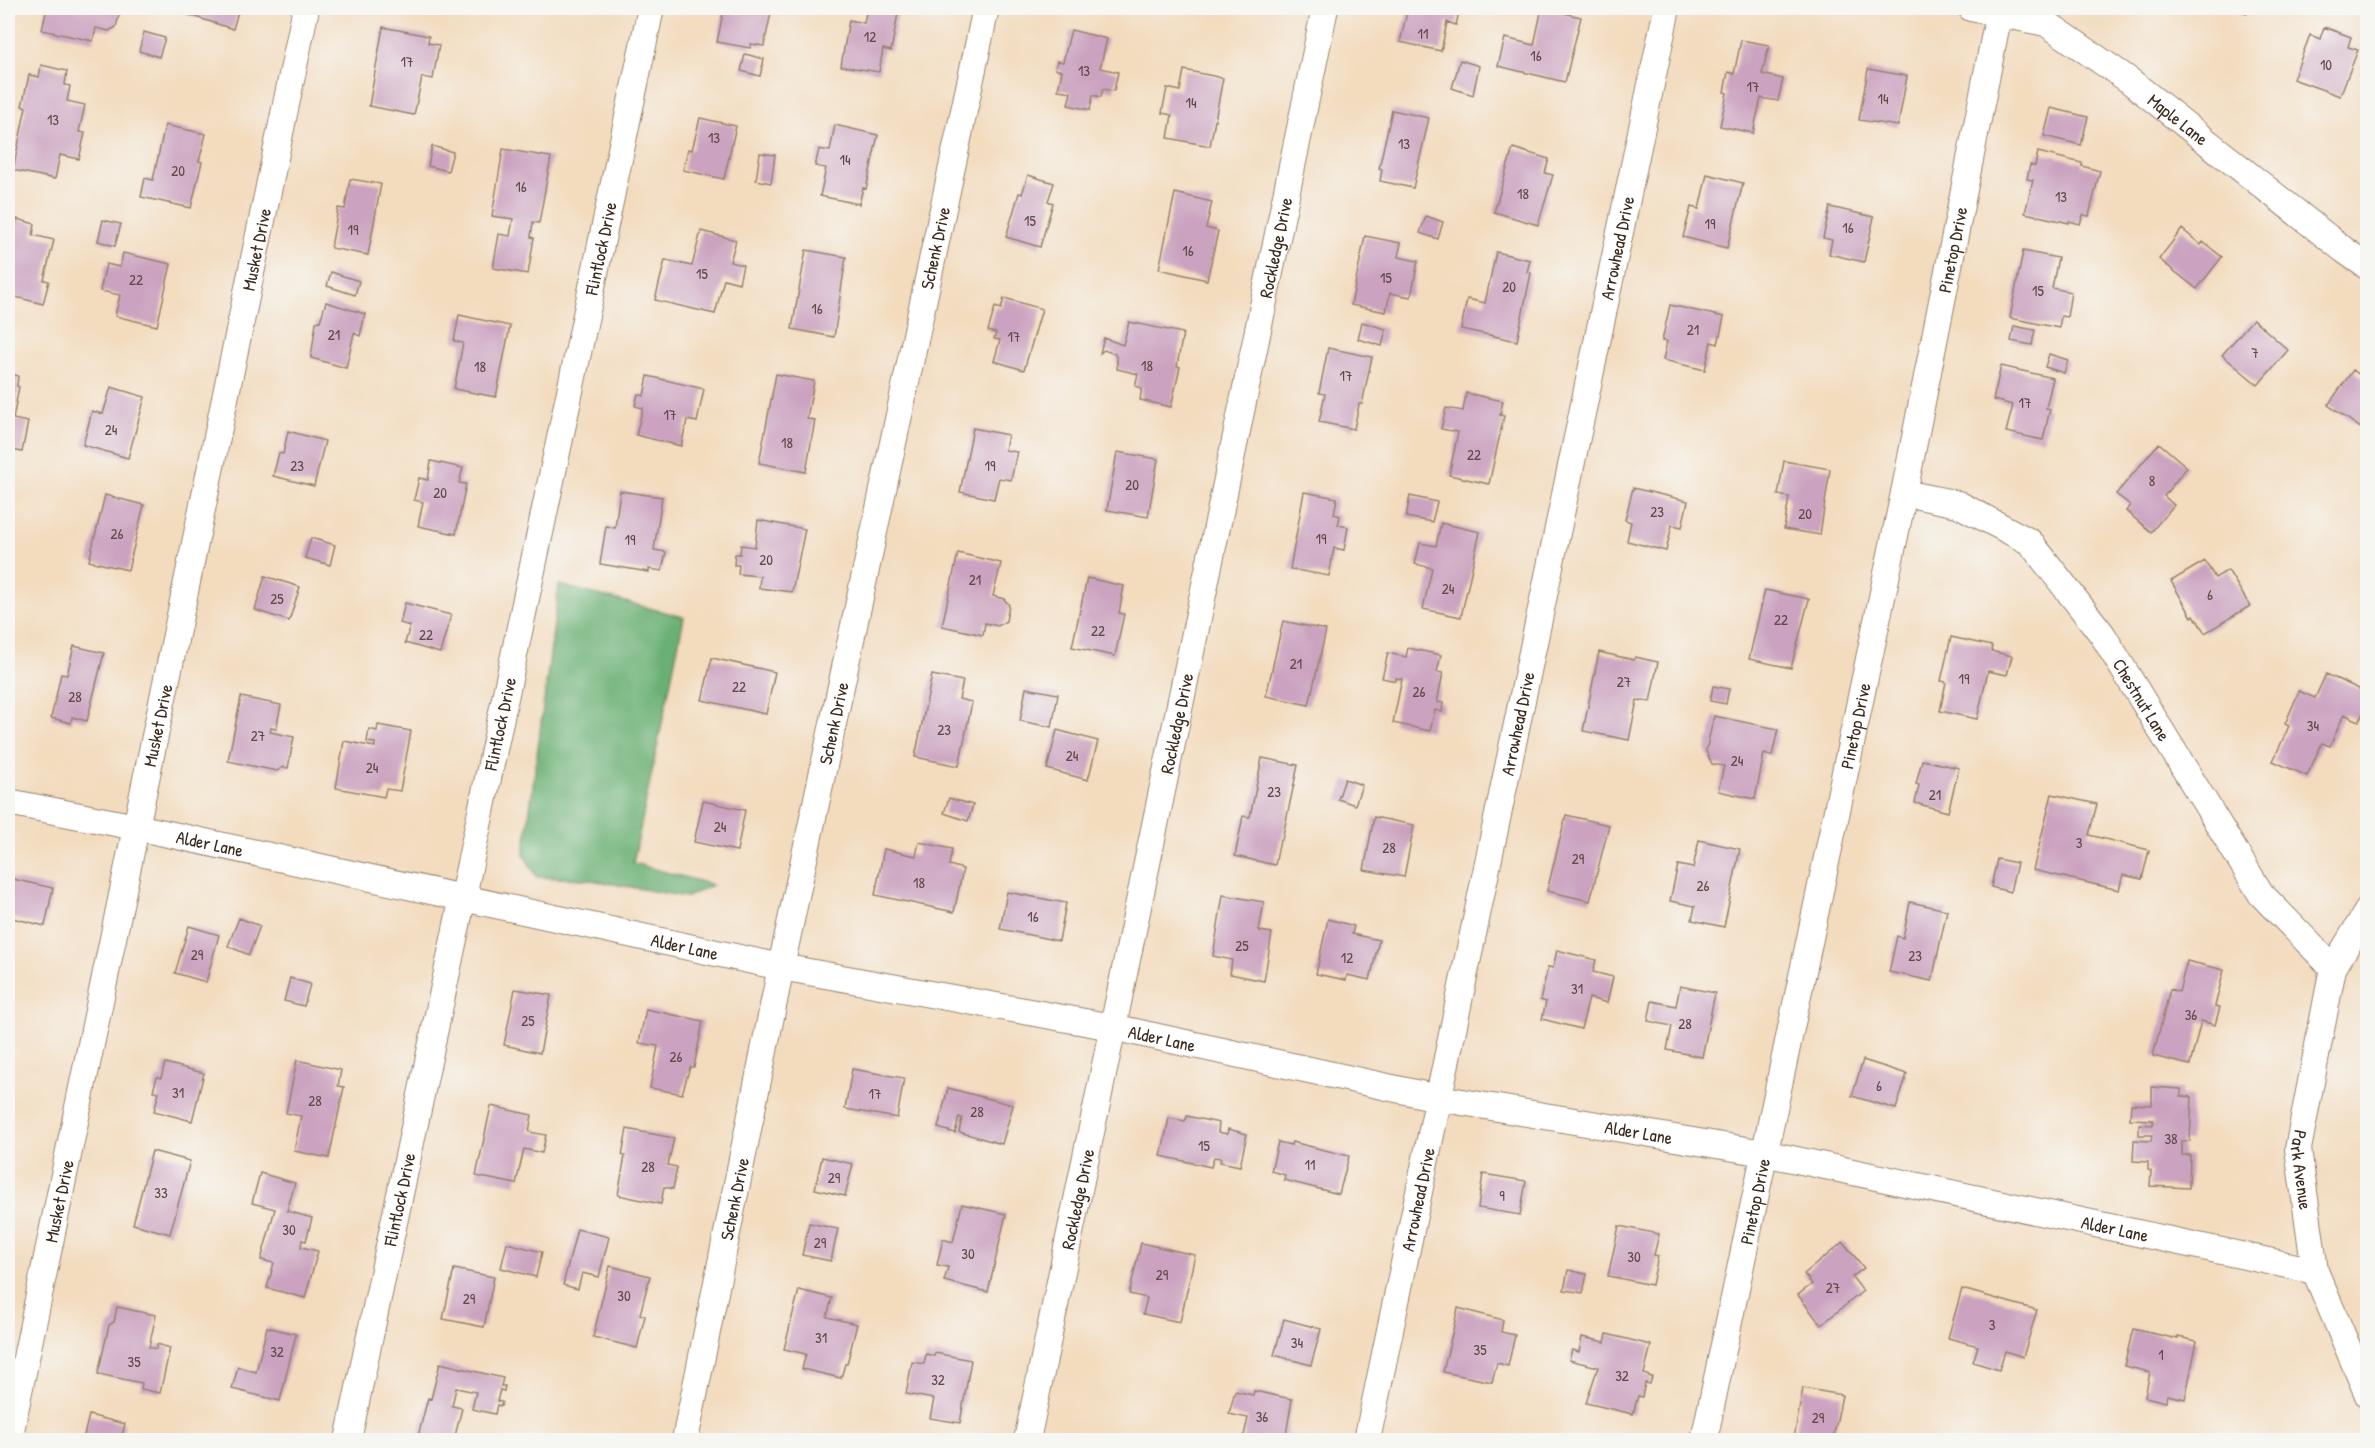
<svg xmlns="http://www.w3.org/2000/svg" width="2375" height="1448" font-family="'Patrick Hand',sans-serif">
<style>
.forest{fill:#6ab074;stroke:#526d49;stroke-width:1.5}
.building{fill:#cba2bf}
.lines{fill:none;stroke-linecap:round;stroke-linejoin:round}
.street-casing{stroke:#97826e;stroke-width:28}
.street{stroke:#fff;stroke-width:26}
.labels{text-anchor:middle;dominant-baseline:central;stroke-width:6;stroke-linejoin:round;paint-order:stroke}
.number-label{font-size:15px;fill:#5f4846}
.street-label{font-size:18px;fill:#3b2a1e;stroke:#f6f6f2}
</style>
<rect width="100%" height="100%" fill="#f6f6f2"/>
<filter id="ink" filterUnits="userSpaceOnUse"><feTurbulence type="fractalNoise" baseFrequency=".0167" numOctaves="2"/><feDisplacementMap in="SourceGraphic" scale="12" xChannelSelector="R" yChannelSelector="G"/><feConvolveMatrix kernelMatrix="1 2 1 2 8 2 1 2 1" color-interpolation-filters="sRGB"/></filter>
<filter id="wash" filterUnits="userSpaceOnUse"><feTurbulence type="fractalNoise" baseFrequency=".008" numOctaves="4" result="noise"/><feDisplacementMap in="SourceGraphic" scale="24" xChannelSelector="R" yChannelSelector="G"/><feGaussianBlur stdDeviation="1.35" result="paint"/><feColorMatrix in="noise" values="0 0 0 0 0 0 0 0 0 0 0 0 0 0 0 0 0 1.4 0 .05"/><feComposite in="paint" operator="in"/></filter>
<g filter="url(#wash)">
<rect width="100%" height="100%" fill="#f3dbbe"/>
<!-- forest -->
<path class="forest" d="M559 585 684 617 633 863 712 885 687 897 585 879 537 877 524 855Z"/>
<g id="blocks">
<!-- building -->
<path class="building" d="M47 8H121L116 27 109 31 96 28 93 41 42 30Z
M185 8H239L233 29 183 13Z
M724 8H772L764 46 751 44 750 48 717 42Z
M867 8H899L891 51 883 49 879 72 841 66 849 20 864 23Z
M1408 8H1460L1456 25 1447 22 1441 51 1400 42Z
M1542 8 1581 17 1565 82 1498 66 1505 38 1534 45Z
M2232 8H2249L2247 13Z
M383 27 429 36 428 43 439 45 433 79 422 77 414 115 369 106Z
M2324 27 2351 37 2348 47 2358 50 2340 96 2293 79 2310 35 2320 39Z
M1071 30 1107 39 1100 68 1118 72 1114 91 1103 89 1101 97 1093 95 1090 110 1068 105 1071 92 1058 90 1062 71 1055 69 1057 61 1063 62Z
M144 32 165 38 159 57 139 51Z
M1741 40 1769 45 1762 74 1783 79 1778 101 1761 98 1753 133 1720 126 1727 93 1724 92 1728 72 1734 74Z
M745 54 764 59 760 76 741 71Z
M1460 60 1479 66 1473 95 1452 88Z
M41 65 67 71 65 85 70 86 67 101 85 105 79 132 85 133 79 159 60 155 55 179 13 170 26 107 22 106 29 75 39 77Z
M1868 69 1907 76 1898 126 1859 120Z
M1184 70 1223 78 1210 146 1168 138 1172 115 1162 113 1167 88 1180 91Z
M2051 108 2088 117 2081 145 2044 136Z
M1392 110 1429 118 1413 188 1380 181 1382 169 1379 168Z
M700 118 736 126 724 179 683 170 688 149 692 150Z
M165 125 206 134 199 161 202 162 191 208 141 197 145 178 153 180Z
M835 125 878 135 866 189 863 188 859 204 820 196 826 168 815 166 819 149 830 151Z
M432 146 453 152 448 171 428 166Z
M1513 148 1549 159 1545 173 1553 175 1538 225 1494 212Z
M503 149 551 157 539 223 533 222 531 237 534 238 528 274 493 268 499 234 510 236 513 219 492 216Z
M2038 152 2082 163V166L2100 171 2089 216 2083 215 2080 224 2069 221V223L2025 213 2033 180 2027 179 2030 165 2035 166Z
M760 153 775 155 771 183 756 180Z
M1707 174 1743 183 1727 248 1683 237 1691 207 1699 209Z
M1028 175 1054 183 1048 201 1053 203 1040 247 1006 237 1019 193 1022 194Z
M350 179 381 184 368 255 331 248 338 208 345 209Z
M1175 193 1212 202 1206 228 1218 231 1207 280 1159 269Z
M1830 207 1874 217 1864 262 1829 254 1832 240 1823 238Z
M1426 216 1443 222 1438 239 1420 233Z
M17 219 35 224 33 235 54 240 44 280 49 281 43 304 8 295V256Z
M103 220 121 224 115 246 98 241Z
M2182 229 2201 245 2203 242 2222 257 2197 289 2159 259Z
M701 231 736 240 730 262 743 265 739 283 724 279 715 314 655 300 665 260 692 266Z
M1365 236 1401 243 1398 257 1418 261 1411 297 1390 293 1386 312 1351 305Z
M806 250 846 257 834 337 792 329Z
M2023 251 2058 258 2052 288 2071 292 2067 317 2061 316 2059 328 2010 318Z
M1496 252 1530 260 1527 272 1531 273 1517 341 1461 329 1467 299 1485 303Z
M123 253 171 264 157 326 115 316 120 295 100 291 106 264 120 267Z
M331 272 359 281 355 295 327 286Z
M1004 298 1042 309 1024 370 994 361 1000 340 994 339 996 333 988 331 995 307 1001 309Z
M326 302 365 314 360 336 354 333 346 368 311 358 316 322 320 321Z
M1670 305 1724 317 1718 344 1711 342 1705 370 1663 360 1667 341H1662Z
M459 315 510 326 496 397 454 389 463 343 454 341Z
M2253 319 2288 350 2258 385 2222 355Z
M1129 322 1183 333 1177 366 1180 367 1171 407 1140 400 1142 388 1135 386 1138 374 1117 369V359L1115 354 1104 350 1100 353 1104 338 1123 345Z
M1362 322 1386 329 1382 346 1358 339Z
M2014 326 2035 330 2032 345 2011 341Z
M1328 348 1372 357 1362 404H1359L1354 429 1319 422 1325 394 1319 393Z
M2049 354 2068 360 2064 373 2045 367Z
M2001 366 2053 378 2046 408 2050 409 2043 440 2006 432 2013 405 1993 400Z
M2353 370 2368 381V433L2328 405Z
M8 373 18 376 17 386 19 387 13 419 28 422 22 452 8 449Z
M776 374 814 381 807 419 815 420 806 472 759 463Z
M648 376 704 389 697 422 687 420 681 446 636 435 643 408 635 406 638 394 644 396Z
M111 387 145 397 128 458 83 445 92 411 103 414Z
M1466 393 1503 401 1500 415 1504 416 1489 484 1449 475 1458 432 1441 429 1446 408 1463 411Z
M973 428 1008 435 1005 450 1017 452 1011 480 999 478 994 499 960 492Z
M288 431 325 441 314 486 273 476 279 453 283 454Z
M2159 443 2187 467 2164 496 2174 505 2151 532 2126 511 2130 505 2116 494Z
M1117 452 1158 459 1148 517 1107 510Z
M431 461 463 468 459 483 466 484 456 534 418 526 423 502 414 500 419 478 428 480Z
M1784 461 1830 469 1820 535 1784 529 1789 497 1778 495Z
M1633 488 1688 501 1682 527 1672 525 1666 551 1627 541 1631 522 1625 520Z
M620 491 662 497 654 550 666 552 662 571 649 569V572L600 564 606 526 615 528Z
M1304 492 1337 498 1334 514 1340 516 1338 525 1348 527 1344 550 1334 548 1329 576 1290 569Z
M105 495 144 505 128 570 89 561Z
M1410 496 1437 502 1432 522 1406 517Z
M758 520 805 529 792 592 759 588 760 576 738 574 739 565H734L735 554H740L741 545 755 547Z
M1441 523 1480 532 1461 617 1423 609 1432 568 1415 564 1420 543 1436 546Z
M311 538 335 545 330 565 305 558Z
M958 553 1001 563 993 596 1004 599 1009 605 1006 621 998 626 985 623 983 635 942 626Z
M2205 561 2215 578 2228 570 2250 606 2205 633 2194 615 2192 617 2171 581Z
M265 576 300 587 289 621 255 610Z
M1087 578 1124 586 1119 613 1124 614 1115 656 1072 647Z
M1765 590 1809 599 1791 668 1749 659Z
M405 603 451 615 440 653 405 643 410 626 400 623Z
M1283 621 1326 630 1309 705 1266 696Z
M1951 637 1992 646 1991 651 2012 656 2007 675 1988 671 1977 719 1940 711 1946 682 1941 681Z
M74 646 104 653 87 721 72 717 71 723 51 718 61 674 67 675Z
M1408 648 1441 655 1437 672 1443 673 1437 702 1443 703 1442 712 1435 710 1430 731 1393 723 1402 679 1396 678V681L1382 678 1388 653 1406 657Z
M1599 652 1634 660 1635 657 1658 662 1650 702 1637 700 1629 740 1583 731Z
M712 658 775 672 766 714 702 700Z
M2326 674 2368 693V703L2359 721 2344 714 2330 746 2322 743 2307 776 2273 761 2289 726 2285 724 2299 691 2315 698Z
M932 675 963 681 959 699 972 702 959 766 915 757Z
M1713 686 1729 689 1726 704 1710 701Z
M1026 688 1058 694 1052 727 1020 721Z
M241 697 281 705 276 729 271 728 270 732 294 737 288 768 283 767 277 771 228 761Z
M1714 716 1778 729 1772 756 1764 754 1755 799 1718 791 1724 766 1712 764 1706 751Z
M378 725 411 731 400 791 386 789 384 797 336 788 344 741 375 747V743L367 742 369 729 377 731Z
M1057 730 1098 741 1088 780 1047 769Z
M1262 758 1298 765 1282 840H1280L1275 865 1235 856 1243 816 1250 817Z
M1922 760 1959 768 1948 812 1915 803 1919 785 1916 784Z
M1345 779 1362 785 1355 805 1338 799Z
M2052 794 2097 804 2089 835 2149 850 2142 879 2123 875 2119 890 2033 870Z
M949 798 973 805 968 821 944 813Z
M703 801 745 810 737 851 694 842Z
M1566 815 1609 825 1590 901 1547 891Z
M1374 817 1414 825 1404 877 1364 870Z
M1699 840 1740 849 1724 927 1692 920 1695 906 1670 901 1678 865 1693 868Z
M919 842 952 849 949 865 963 869 954 912 875 895 884 849 916 856Z
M1997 859 2017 863 2010 892 1991 887Z
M8 878 53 888 45 926 8 917Z
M1007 892 1066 903 1059 941 1000 929Z
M1223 895 1264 902 1259 931 1272 933 1264 981 1230 974 1232 960 1213 956Z
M1910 902 1947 910 1932 981 1889 972 1897 936 1903 938Z
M239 918 260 926 249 955 228 946Z
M1328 919 1354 926 1352 934 1379 940 1370 980 1347 975 1346 980 1316 974Z
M189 926 219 935 206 982 175 973Z
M1557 950 1596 960 1593 972 1613 977 1607 1003 1589 998 1581 1029 1542 1019 1546 1002 1540 1000 1548 967 1553 968Z
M2187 961 2224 970 2215 1006 2220 1007 2215 1025 2201 1021 2190 1065 2153 1056 2170 989 2179 992Z
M290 978 310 984 304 1006 284 1001Z
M1680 986 1715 993 1702 1057 1667 1050 1672 1026 1648 1021 1652 1001 1676 1006Z
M515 989 551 995 540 1053 504 1045Z
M646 1009 703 1021 694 1067H690L682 1094 650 1088 658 1046 639 1043Z
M297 1060 341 1070 338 1086 344 1087 329 1158 294 1151 301 1116 286 1113Z
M1863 1060 1907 1074 1896 1109 1852 1096Z
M165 1063 204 1073 192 1121 154 1111 159 1092 153 1091 157 1077 161 1078Z
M852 1069 904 1078 897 1118 845 1109Z
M2152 1087 2181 1089V1096L2192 1097 2190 1141H2182V1155H2190L2189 1188 2150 1186 2151 1171 2148 1170V1162L2133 1161 2134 1140 2151 1141 2152 1135H2139V1124L2153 1125V1120L2130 1119 2131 1104 2152 1105Z
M948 1088 1013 1105 1002 1144 959 1132 962 1118 959 1117 955 1133 938 1128Z
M491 1106 532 1115 529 1132 546 1135 542 1153 524 1149 516 1184 476 1176Z
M1187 1116 1219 1123 1218 1132 1227 1134 1228 1129 1247 1134 1240 1166 1220 1162 1221 1158 1214 1157 1211 1167 1161 1156 1169 1118 1185 1121Z
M627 1129 674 1138 668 1165 677 1167 673 1189 664 1187 661 1204 618 1195 625 1156 622 1155Z
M1278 1142 1291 1145 1292 1142 1349 1156 1339 1194 1284 1180 1285 1175 1271 1171Z
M152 1151 190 1161 170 1234 133 1224Z
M822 1157 853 1164 845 1196 815 1189Z
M260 1173 295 1183 287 1211 312 1218 306 1241 302 1240 301 1247 318 1251 305 1298 267 1288 274 1263 261 1260 275 1209 252 1203Z
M1483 1174 1526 1181 1520 1215 1478 1208Z
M962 1204 1006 1214 988 1292 944 1281 948 1267 937 1265 943 1239 953 1242Z
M809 1223 838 1229 831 1261 802 1255Z
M1619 1226 1659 1234 1654 1255 1658 1256 1652 1285 1608 1276Z
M577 1229 609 1237 599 1277 582 1273 578 1289 563 1285Z
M1843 1242 1864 1268 1852 1277 1863 1291 1821 1325 1798 1295 1812 1284 1804 1274Z
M507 1243 542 1252 536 1277 501 1268Z
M1141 1243 1195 1255 1180 1322 1143 1314 1147 1298 1129 1294Z
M610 1266 650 1276 640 1314 645 1316 637 1348 593 1337Z
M454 1269 494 1277 484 1327 443 1319Z
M1568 1270 1587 1274 1583 1293 1564 1290Z
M1962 1289 2037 1310 2023 1357 2005 1351 1999 1370 1973 1362 1978 1346 1948 1338Z
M799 1290 832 1298 827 1317 857 1324 847 1364H845L841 1378 802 1369 806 1354 784 1349Z
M117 1307 156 1315 149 1347 156 1349 157 1344 170 1348 160 1393 141 1389 142 1383 98 1374 109 1325 114 1322Z
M1458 1308 1503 1320 1501 1332 1515 1335 1508 1366 1497 1363 1492 1382 1443 1372Z
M1284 1319 1321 1329 1311 1365 1274 1355Z
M267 1327 296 1334 280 1401 232 1389 238 1367 256 1372Z
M2133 1329 2178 1339V1337L2197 1341 2185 1399 2167 1395 2166 1402 2145 1397 2150 1372 2124 1366Z
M1607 1334 1651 1345 1644 1374 1652 1377 1650 1384 1645 1383 1642 1397 1638 1396 1633 1414 1586 1403 1598 1367 1569 1360 1572 1350 1579 1352 1582 1337 1605 1342Z
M935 1353 971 1360 960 1423 930 1418 934 1399 906 1394 912 1362 924 1364 926 1354 934 1356Z
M440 1363 503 1378 501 1386H505L504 1391 500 1390 497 1401 502 1402 501 1406 497 1405 495 1414 472 1409 476 1392 456 1388 452 1406 462 1408 454 1440H417L428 1398 431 1399Z
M1803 1388 1842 1395 1833 1440 1794 1438Z
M1235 1391 1253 1395 1254 1391 1292 1399 1286 1435 1293 1436 1292 1440H1243L1248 1418 1229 1414Z
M89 1415 125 1424 121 1440H83Z"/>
</g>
</g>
<g filter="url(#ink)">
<use href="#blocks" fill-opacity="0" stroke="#97826e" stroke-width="1.5"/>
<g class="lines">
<!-- street casing -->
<g class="street-casing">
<g id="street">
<path id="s1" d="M1971 8 2046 23 2130 81 2344 250 2368 267"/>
<path id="s2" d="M1904 493 1958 504 2030 542 2102 634 2261 894 2333 968"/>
<path id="s3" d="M8 802 136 827 781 967 1112 1027 1438 1098 1764 1153 2315 1271"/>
<path id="s4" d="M2368 910 2333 968 2298 1149 2315 1271 2368 1395"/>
<path id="s5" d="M9 1440 306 8"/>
<path id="s6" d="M348 1440 651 8"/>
<path id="s7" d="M685 1440 781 967 986 8"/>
<path id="s8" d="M1027 1440 1325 8"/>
<path id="s9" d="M1367 1440 1667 8"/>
<path id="s10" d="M1704 1440 1904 493 2000 8"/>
</g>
</g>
<!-- street -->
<use href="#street" class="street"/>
</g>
</g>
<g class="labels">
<!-- number labels -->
<g class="number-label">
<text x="1423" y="33">11</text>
<text x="870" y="36">12</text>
<text x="1536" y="55">16</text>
<text x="407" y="61">17</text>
<text x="2326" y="64">10</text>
<text x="1084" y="70">13</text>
<text x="1753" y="86">17</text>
<text x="1883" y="98">14</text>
<text x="1191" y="102">14</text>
<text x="53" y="119">13</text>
<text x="714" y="137">13</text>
<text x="1404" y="143">13</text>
<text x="845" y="159">14</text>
<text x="178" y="170">20</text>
<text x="521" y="186">16</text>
<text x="1523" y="193">18</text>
<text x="2061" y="196">13</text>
<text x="1030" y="220">15</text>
<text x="1710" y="223">19</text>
<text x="1848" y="227">16</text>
<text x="353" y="229">19</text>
<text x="1188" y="250">16</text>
<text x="702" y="273">15</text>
<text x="1386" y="277">15</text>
<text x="136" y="279">22</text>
<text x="1509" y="286">20</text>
<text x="2038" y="290">15</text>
<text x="817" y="308">16</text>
<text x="1693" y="329">21</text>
<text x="334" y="334">21</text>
<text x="1014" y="336">17</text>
<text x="2255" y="352">7</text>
<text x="1147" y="365">18</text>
<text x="480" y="366">18</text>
<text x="1346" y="375">17</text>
<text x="2025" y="402">17</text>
<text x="670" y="414">17</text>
<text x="111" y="429">24</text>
<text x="787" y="442">18</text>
<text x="1474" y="454">22</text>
<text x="297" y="465">23</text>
<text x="990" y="465">19</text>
<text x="2152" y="480">8</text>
<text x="1132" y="484">20</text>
<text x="440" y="492">20</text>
<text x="1657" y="511">23</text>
<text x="1805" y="513">20</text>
<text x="117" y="533">26</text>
<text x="1321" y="538">19</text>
<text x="630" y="539">19</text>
<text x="766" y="559">20</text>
<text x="975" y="579">21</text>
<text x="1448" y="588">24</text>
<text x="2210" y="594">6</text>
<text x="277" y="598">25</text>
<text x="1781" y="619">22</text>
<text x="1098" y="630">22</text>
<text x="426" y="634">22</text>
<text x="1296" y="663">21</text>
<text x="1964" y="678">19</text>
<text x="1624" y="681">27</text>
<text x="739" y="686">22</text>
<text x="1419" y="691">26</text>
<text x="75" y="696">28</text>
<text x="2313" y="725">34</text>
<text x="944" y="729">23</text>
<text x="258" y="735">27</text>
<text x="1072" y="755">24</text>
<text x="1737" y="760">24</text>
<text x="372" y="767">24</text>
<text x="1274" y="791">23</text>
<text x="1935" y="794">21</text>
<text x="720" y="826">24</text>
<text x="2079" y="842">3</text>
<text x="1389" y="847">28</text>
<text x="1578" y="858">29</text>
<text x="919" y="882">18</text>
<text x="1703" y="885">26</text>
<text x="1033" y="916">16</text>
<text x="1242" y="945">25</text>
<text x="197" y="954">29</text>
<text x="1915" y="955">23</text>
<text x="1347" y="957">12</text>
<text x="1577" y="988">31</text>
<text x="2191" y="1014">36</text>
<text x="528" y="1020">25</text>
<text x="1685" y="1023">28</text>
<text x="676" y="1056">26</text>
<text x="1879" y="1085">6</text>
<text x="178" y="1092">31</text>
<text x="875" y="1093">17</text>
<text x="315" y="1100">28</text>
<text x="977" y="1111">28</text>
<text x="2171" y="1138">38</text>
<text x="1204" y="1145">15</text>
<text x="1310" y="1164">11</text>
<text x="648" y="1166">28</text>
<text x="834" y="1177">29</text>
<text x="161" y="1192">33</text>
<text x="1502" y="1195">9</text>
<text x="289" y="1229">30</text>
<text x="820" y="1242">29</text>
<text x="968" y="1253">30</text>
<text x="1634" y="1256">30</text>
<text x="1162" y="1274">29</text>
<text x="1833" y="1287">27</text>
<text x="624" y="1295">30</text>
<text x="469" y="1298">29</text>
<text x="1992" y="1324">3</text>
<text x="821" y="1337">31</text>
<text x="1297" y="1342">34</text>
<text x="1480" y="1349">35</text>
<text x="277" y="1351">32</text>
<text x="2161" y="1354">1</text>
<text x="134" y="1361">35</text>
<text x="1622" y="1375">32</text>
<text x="938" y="1379">32</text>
<text x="1262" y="1416">36</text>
<text x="1818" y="1417">29</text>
</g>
<!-- street labels -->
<g class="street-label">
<text stroke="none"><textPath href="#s1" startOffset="240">Maple Lane</textPath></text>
<text stroke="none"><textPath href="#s5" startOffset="1216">Musket Drive</textPath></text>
<text stroke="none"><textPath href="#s6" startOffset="1218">Flintlock Drive</textPath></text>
<text stroke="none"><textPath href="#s7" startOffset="1218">Schenk Drive</textPath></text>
<text stroke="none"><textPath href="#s8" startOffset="1218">Rockledge Drive</textPath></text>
<text stroke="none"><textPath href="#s9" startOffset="1218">Arrowhead Drive</textPath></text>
<text stroke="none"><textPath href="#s10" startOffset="1216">Pinetop Drive</textPath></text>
<text stroke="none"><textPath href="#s2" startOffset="330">Chestnut Lane</textPath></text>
<text stroke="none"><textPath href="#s5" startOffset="730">Musket Drive</textPath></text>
<text stroke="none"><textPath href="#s6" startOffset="732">Flintlock Drive</textPath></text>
<text stroke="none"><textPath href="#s7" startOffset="732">Schenk Drive</textPath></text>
<text stroke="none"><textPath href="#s8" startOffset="732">Rockledge Drive</textPath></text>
<text stroke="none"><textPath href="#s9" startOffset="732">Arrowhead Drive</textPath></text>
<text stroke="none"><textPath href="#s10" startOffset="730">Pinetop Drive</textPath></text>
<text stroke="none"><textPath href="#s3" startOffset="206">Alder Lane</textPath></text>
<text stroke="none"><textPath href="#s3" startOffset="692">Alder Lane</textPath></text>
<text stroke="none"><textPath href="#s3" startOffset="1178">Alder Lane</textPath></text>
<text stroke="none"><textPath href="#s3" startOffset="1664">Alder Lane</textPath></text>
<text stroke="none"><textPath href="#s4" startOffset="273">Park Avenue</textPath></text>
<text stroke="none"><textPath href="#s6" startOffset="246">Flintlock Drive</textPath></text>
<text stroke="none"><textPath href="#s7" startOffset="246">Schenk Drive</textPath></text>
<text stroke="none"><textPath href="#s5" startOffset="244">Musket Drive</textPath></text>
<text stroke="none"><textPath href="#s8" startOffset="246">Rockledge Drive</textPath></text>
<text stroke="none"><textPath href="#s9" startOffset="246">Arrowhead Drive</textPath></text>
<text stroke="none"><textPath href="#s10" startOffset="244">Pinetop Drive</textPath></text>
<text stroke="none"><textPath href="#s3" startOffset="2150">Alder Lane</textPath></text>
</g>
</g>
<!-- margin -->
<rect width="2375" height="1448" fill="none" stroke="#f6f6f2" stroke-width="30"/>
</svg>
